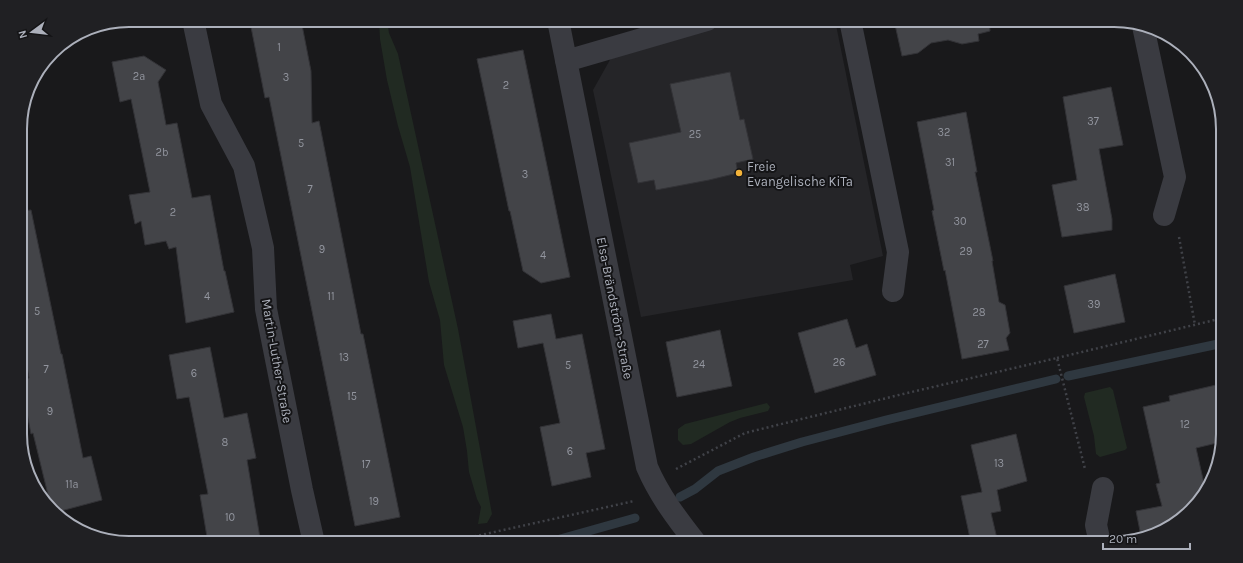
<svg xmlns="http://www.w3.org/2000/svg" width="1243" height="563" font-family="Karla,sans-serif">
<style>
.built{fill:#252528}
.green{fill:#212a22}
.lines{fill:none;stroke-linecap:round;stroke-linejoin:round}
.stream{stroke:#2f3840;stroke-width:9}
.building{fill:#434448;stroke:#333337}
.path{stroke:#404248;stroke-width:2.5;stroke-dasharray:2 3;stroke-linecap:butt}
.street{stroke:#3a3b41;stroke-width:22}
.poi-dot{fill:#f4b339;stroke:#141416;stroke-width:1.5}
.labels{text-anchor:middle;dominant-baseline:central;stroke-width:4;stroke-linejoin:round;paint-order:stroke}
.number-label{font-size:11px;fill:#92959e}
.poi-label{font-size:13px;fill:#acb0bb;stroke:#141416;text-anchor:start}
.street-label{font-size:13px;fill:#acb0bb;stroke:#141416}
.rim{fill:none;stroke:#acb0bb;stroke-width:2}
</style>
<rect width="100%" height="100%" fill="#19191b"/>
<!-- built -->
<path class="built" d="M741 20H835L883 256 850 265 853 280 641 317 593 90 611 58Z"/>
<!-- green -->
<path class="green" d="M379 20H387L389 33 398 54 458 329 492 514 487 523 478 524 481 507 477 499 469 472 467 451 463 427 444 365 440 320 429 282 410 167 398 126 387 80 380 39Z
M584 20H629C613 25 597 33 584 20Z
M1110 387 1113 390 1127 448 1125 450 1100 457 1096 454 1094 436 1084 397 1085 393Z
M767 403 770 407 768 411 740 418 730 422 691 444 683 445 678 440V429L685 424Z"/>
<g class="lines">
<!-- stream -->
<path class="stream" d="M1068 376 1223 343
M680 497 695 489 718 471 754 457 802 442 886 420 1056 379
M546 543 635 518"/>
</g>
<!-- building -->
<path class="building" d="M287 20H298L299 26 302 25 311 71 312 123 319 121 361 334H363L400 517 355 526 286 181 269 97 265 98 251 27Z
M894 20H989L990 31 978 34 979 41 962 44 948 40 931 43 918 53 902 56Z
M523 50 570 277 541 283 523 271 510 211H509L490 120 477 59Z
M144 56 166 70 158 82 166 125 177 123 192 198 210 195 224 271H225L234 312 186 323 176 247 169 249 166 241 145 245 141 221 135 224 129 195 150 192 131 99 120 102 112 62Z
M730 72 740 120 744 119 753 159 736 163 738 173 709 180 656 190 654 180 638 183 629 143 681 132 670 84Z
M1111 87 1123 145 1099 149 1112 219V230L1062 237 1052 185 1077 180 1063 97Z
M966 112 977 172H975L993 261H992L999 302 1005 305 1010 333 1006 338 1009 350 962 359 945 270 944 271 932 211 934 210 917 122Z
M31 210 61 354H62L83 458 91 456 102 500 57 512 51 507 33 433 31 434 21 381V379L29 378 21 331 20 211Z
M1115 274 1125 322 1074 333 1064 286Z
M551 314 556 339 582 334 605 449 586 453 591 477 552 486 540 427 560 423 543 343 518 348 513 321Z
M847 319 856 348 867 344 876 375 815 393 798 333Z
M720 330 732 386 677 397 666 342Z
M210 347 224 418 247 413 256 458 247 460 260 538 231 543H208L200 495 208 494 189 397 177 399 169 355Z
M1216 385 1223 414V434L1221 442 1196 448 1205 488 1175 525 1141 536 1136 511 1162 506 1156 484 1160 483 1143 407 1170 401 1169 396Z
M1016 434 1027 481 997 490 1001 511 991 513 998 543H971L961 496 982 492 971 445Z"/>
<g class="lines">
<!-- path -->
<path class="path" d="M1179 237 1195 325
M1057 358 1223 318
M676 469 745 433 903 394 1057 358 1085 469
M445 543 634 501"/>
<!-- street -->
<path class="street" d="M193 20 211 104 244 166 263 248 266 309 302 490 314 543
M558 20 647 467C659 495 677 519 696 543
M850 20 898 252 893 291
M1143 26 1175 177 1164 215
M566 61 707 20
M1100 543 1096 525 1103 488"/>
</g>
<!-- markers -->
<circle class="poi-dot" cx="739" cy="173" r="4"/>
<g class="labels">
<!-- number labels -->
<g class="number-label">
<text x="279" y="47">1</text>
<text x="139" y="76">2a</text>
<text x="286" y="77">3</text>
<text x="506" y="85">2</text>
<text x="1093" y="121">37</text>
<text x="944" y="132">32</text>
<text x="695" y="134">25</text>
<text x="301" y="143">5</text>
<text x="162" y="152">2b</text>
<text x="950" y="162">31</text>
<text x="525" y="174">3</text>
<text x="310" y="189">7</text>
<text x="1083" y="207">38</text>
<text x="173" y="212">2</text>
<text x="960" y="221">30</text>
<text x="322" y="249">9</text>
<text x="966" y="251">29</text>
<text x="543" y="255">4</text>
<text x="207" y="296">4</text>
<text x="331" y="296">11</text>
<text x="1094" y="304">39</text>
<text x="37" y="311">5</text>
<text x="979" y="312">28</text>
<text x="983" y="344">27</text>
<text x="344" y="357">13</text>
<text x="839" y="362">26</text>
<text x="699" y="364">24</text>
<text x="568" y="365">5</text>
<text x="46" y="369">7</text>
<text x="194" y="373">6</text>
<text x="352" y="396">15</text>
<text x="50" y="411">9</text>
<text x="1185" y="424">12</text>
<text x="225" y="442">8</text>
<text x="570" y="451">6</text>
<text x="999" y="463">13</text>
<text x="366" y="464">17</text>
<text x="72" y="484">11a</text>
<text x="374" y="501">19</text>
<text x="230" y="517">10</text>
</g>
<!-- poi labels -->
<g class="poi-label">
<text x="747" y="166">Freie<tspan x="747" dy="15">Evangelische KiTa</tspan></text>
</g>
<!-- street labels -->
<g class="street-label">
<text transform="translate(615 308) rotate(79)">Elsa-Brändström-Straße</text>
<text transform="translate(277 361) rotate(80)">Martin-Luther-Straße</text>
</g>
</g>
<!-- crop -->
<path d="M0 0H1243V563H0ZM129 27H1114A102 102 0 0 1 1216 129V434A102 102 0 0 1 1114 536H129A102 102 0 0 1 27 434V129A102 102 0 0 1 129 27Z" fill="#202023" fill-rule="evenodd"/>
<path class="rim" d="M129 27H1114A102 102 0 0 1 1216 129V434A102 102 0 0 1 1114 536H129A102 102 0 0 1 27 434V129A102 102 0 0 1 129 27Z"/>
<!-- north arrow -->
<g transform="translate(32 32) rotate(255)" stroke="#141416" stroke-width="3" paint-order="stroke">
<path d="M0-3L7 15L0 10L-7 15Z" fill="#acb0bb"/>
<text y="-6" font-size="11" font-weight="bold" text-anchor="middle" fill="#acb0bb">N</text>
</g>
<!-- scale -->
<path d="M1103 543v6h87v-6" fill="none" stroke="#acb0bb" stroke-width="2"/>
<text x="1109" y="543" font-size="12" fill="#acb0bb" stroke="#141416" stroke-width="3" paint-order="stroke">20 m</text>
</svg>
